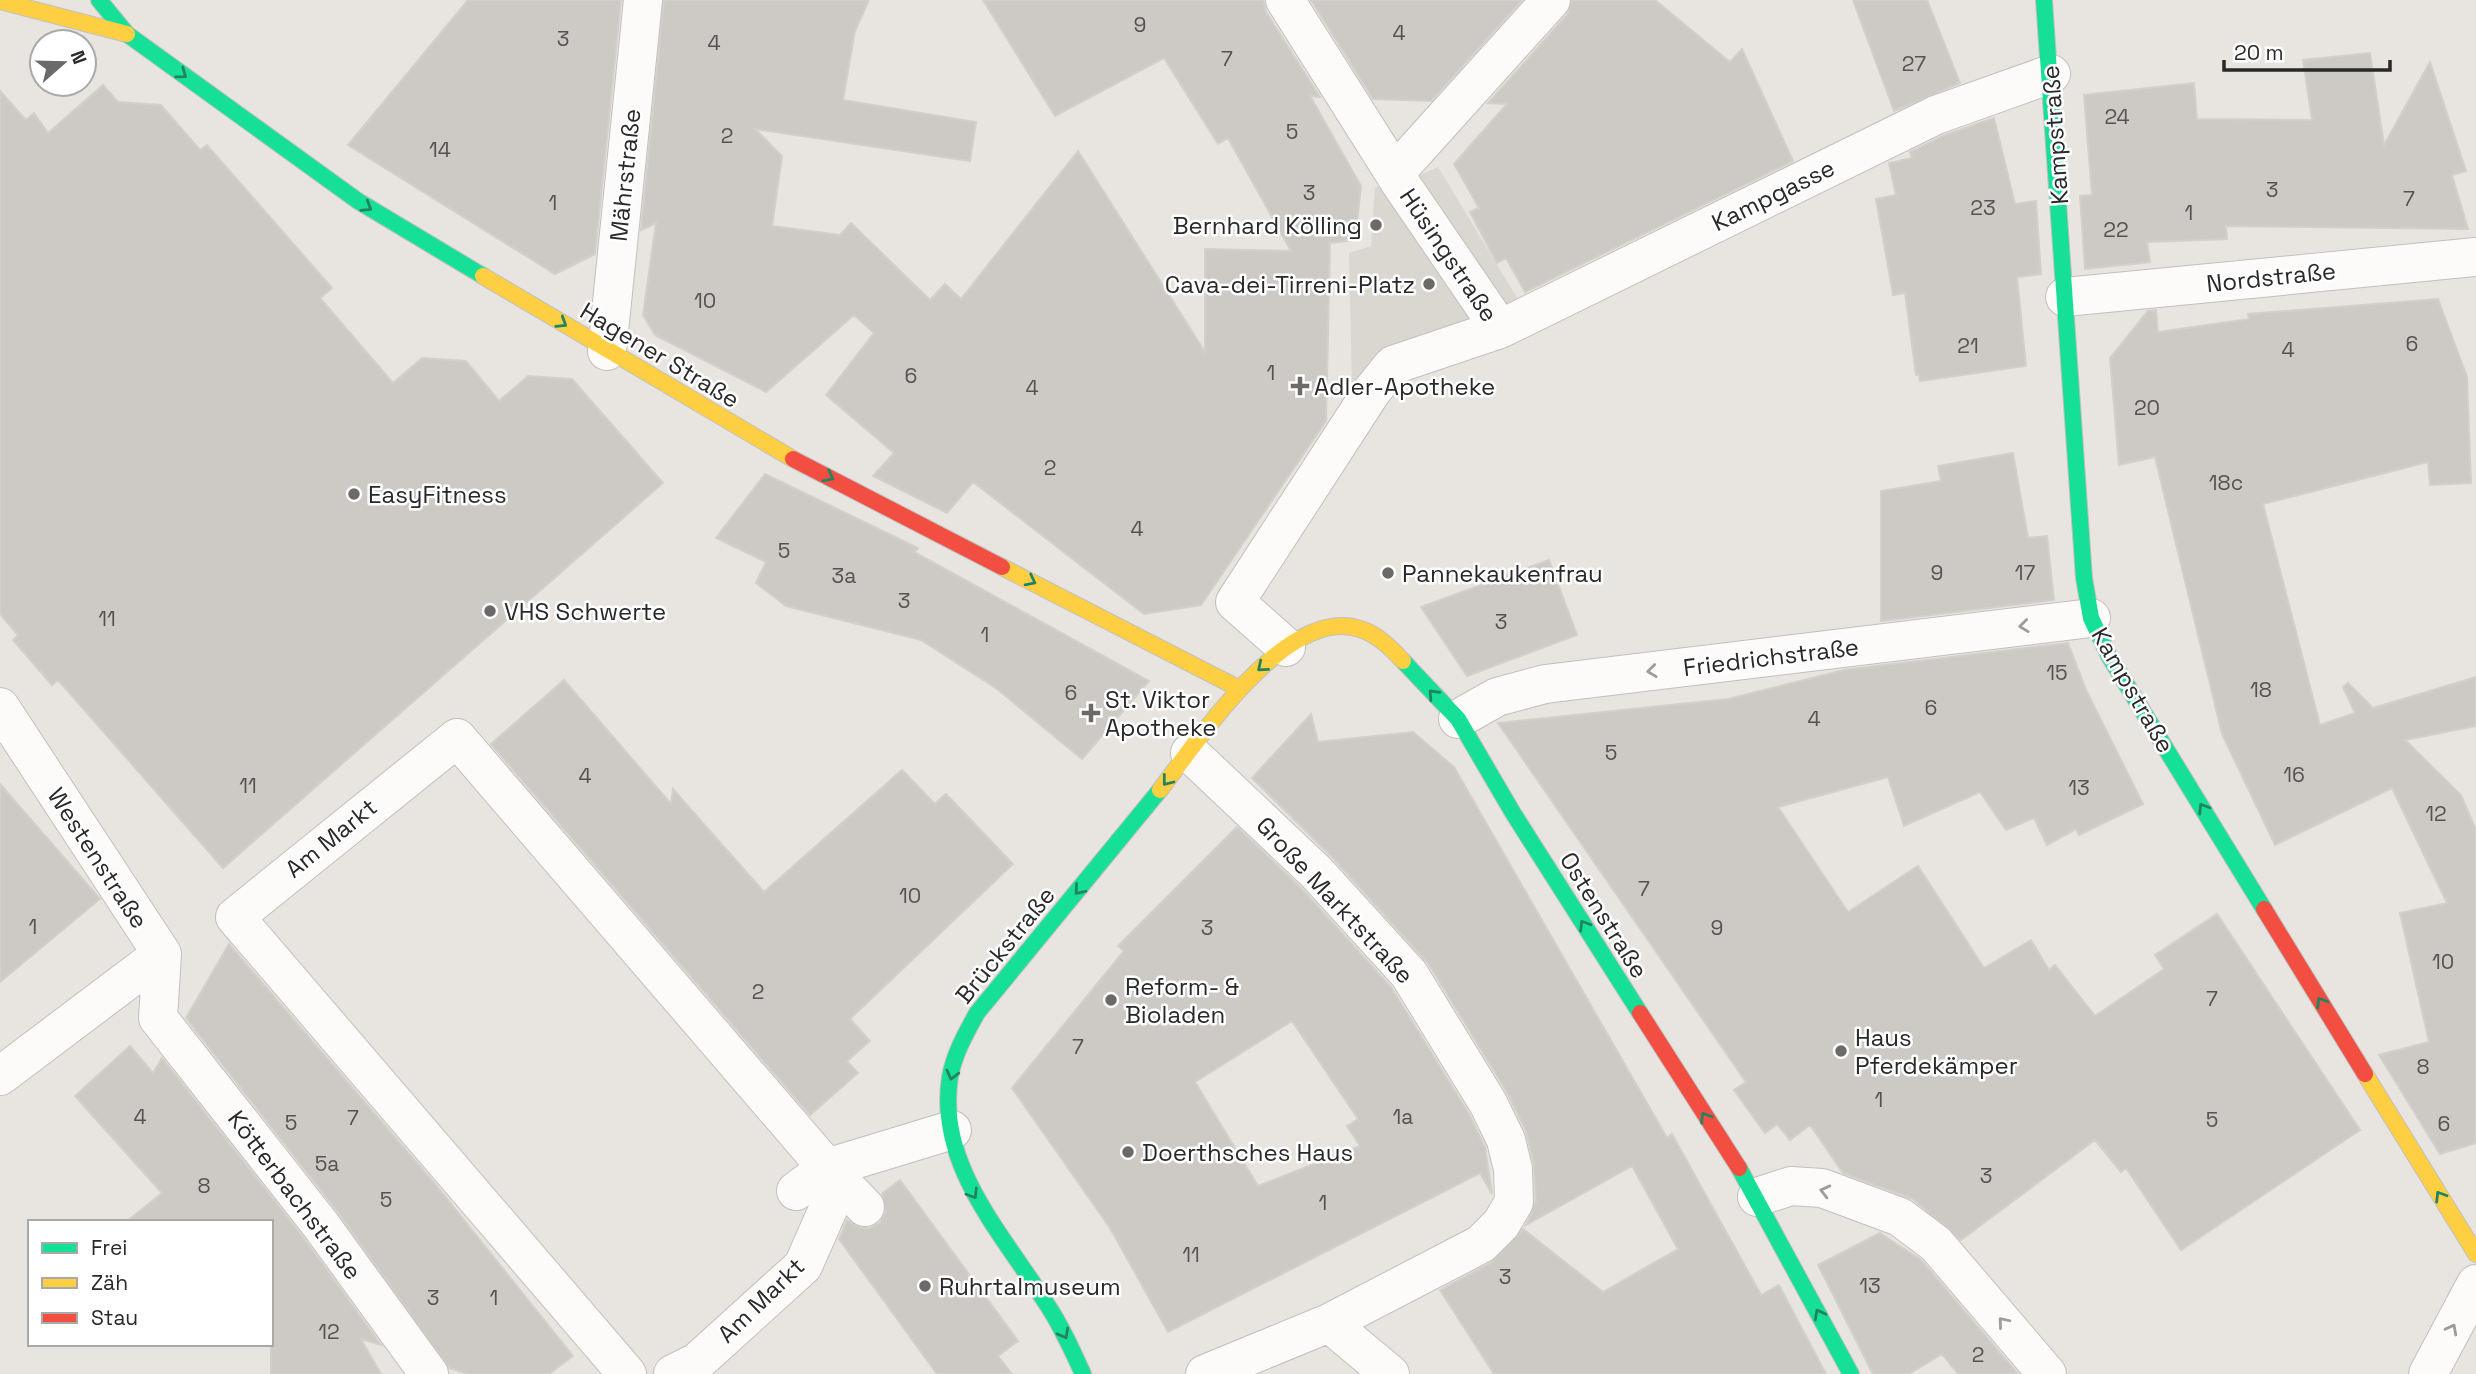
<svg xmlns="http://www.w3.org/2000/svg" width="2476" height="1374" font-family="'Space Grotesk',sans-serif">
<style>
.plaza{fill:#dad6d0}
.building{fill:#cdcac6;stroke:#d3cfcb;stroke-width:2;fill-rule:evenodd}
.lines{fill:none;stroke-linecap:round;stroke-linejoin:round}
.street-casing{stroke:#c1c0c0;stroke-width:40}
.fast-casing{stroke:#c1c0c0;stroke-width:18}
.slow-casing{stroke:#c1c0c0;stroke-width:18}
.jam-casing{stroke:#c1c0c0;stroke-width:18}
.street{stroke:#fcfbfa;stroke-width:38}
.fast{stroke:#16e098;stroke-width:16}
.slow{stroke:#ffcf43;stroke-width:16}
.jam{stroke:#f24e42;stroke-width:16}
.oneway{stroke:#208460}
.oneway2{stroke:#9d9c9c}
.poi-dot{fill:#6c6a69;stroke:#fff;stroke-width:2.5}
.labels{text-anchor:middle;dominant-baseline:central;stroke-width:5;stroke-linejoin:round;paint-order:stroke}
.number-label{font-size:21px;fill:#545352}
.street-label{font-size:24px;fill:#292929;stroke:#fff}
.poi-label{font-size:24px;fill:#292929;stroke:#fff;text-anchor:start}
</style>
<rect width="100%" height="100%" fill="#e8e4df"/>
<!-- plaza -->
<path class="plaza" d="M1438 167 1528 316 1352 387 1349 253 1371 246 1375 187 1401 184Z"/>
<!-- building -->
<path class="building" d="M468 0H621L595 254 555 274 348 145Z
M664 0H869L855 31 843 100 976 122 970 161 755 129 782 156 772 226 840 235 851 223 930 300 945 284 961 299 1078 151 1205 352V249L1291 251 1228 138 1218 144 1164 58 1055 116 983 0H1263L1266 12 1320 97 1310 96 1361 186 1355 240 1330 243 1326 421 1201 605 1144 614 973 482 947 513 873 476 894 453 826 395 874 333 854 315 766 392 655 335 643 315 656 223 641 230Z
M1311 0H1522L1431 101 1373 99Z
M1572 0H1655L1730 62 1742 49 1793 161 1525 292 1506 258 1497 263 1470 212 1479 208 1454 164 1507 104 1488 103 1567 15Z
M1853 0H1927L1960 83 1894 111Z
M2370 53 2384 145 2430 62 2466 171 2452 175 2468 229 2226 226 2227 239 2147 242 2150 262 2085 269 2080 196 2092 195 2084 95 2194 83 2197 119 2312 120 2303 60Z
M103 85 118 102 161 105 200 150 207 145 332 288 320 298 393 383 422 358 466 361 499 401 528 376 572 379 663 483 223 868 58 680 52 685 13 640 18 635 0 614V91L26 120 34 113 48 133Z
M1994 118 2015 204 2036 201 2041 274 2017 277 2026 366 1920 381 1919 375H1916L1905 293 1893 295 1876 199 1896 195 1889 163 1912 158 1910 152 1945 135Z
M2438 299 2467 377 2471 483 2430 485 2428 462 2263 504 2320 725 2355 713 2343 687 2348 683 2373 708 2476 677V726L2405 740 2461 795 2476 830V1143L2440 1154 2379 1055 2429 1042 2400 913 2447 903 2392 788 2275 845 2222 734 2155 457 2119 465 2110 358 2148 311 2156 310 2158 332 2249 319 2248 314Z
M2013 453 2028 538 2047 536 2054 600 1881 621V491L1941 481 1938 466Z
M765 474 918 548 914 552 1149 681 1082 759 997 689 921 640 786 606 756 583 766 562 716 538Z
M1549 560 1577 635 1467 676 1421 607Z
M2068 643 2086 690 2143 804 2079 835 2076 829 2047 845 2034 818 2006 830 1980 792 1904 826 1888 777 1778 807 1848 912 1918 866 1984 968 2031 940 2049 970 2055 965 2095 1016 2164 969 2155 955 2217 914 2360 1130 2181 1250 2126 1168 2121 1172 2095 1140 1961 1240 1913 1199 1843 1173 1810 1125 1790 1140 1777 1124 1765 1133 1734 1090 1746 1082 1498 723 1728 699 1844 670Z
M564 680 671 804 673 789 764 892 902 770 935 804 946 794 1013 864 850 1019 870 1041 847 1061 858 1073 810 1115 491 744Z
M1311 714 1318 742 1413 732 1454 767 1667 1138 1672 1134 1761 1295 1779 1285 1826 1374H1494L1440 1290 1491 1263 1523 1229 1603 1292 1678 1249 1632 1166 1526 1225 1536 1201 1534 1164 1526 1131 1507 1092 1428 963 1332 857 1252 778Z
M0 784 100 899 0 982Z
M1237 827 1300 887 1391 987 1469 1114 1485 1147 1492 1194 1480 1173 1168 1332 1110 1228 1012 1088 1124 951 1118 946ZM1292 1021 1358 1119 1347 1126 1360 1146 1258 1186 1195 1082Z
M229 944 435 1184 573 1356 549 1374H468L449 1368 337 1211 186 1018Z
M130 1046 153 1073 162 1058 303 1237 381 1345 361 1339 381 1374H271V1222H126L162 1193 75 1096Z
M900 1180 1018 1341 998 1356 1012 1374H937L839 1239 847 1220 860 1228H870L880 1223 886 1212 882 1194Z
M1880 1233 1921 1260 2018 1374H1958L1942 1354 1909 1374H1873L1818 1265Z"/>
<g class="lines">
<!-- street casing -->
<g class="street-casing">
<path id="street" d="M1285 0 1401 184 1500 329 1393 365 1372 391 1235 602 1286 647
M1395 173 1551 0
M2065 297 2476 257
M1500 329 1936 115 2051 74
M607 351 643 0
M0 707 162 954 158 1018 320 1224 429 1374
M1458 719 1497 697 1545 684 2091 618
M1190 753 1316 872 1409 974 1488 1103 1506 1140 1513 1169 1514 1202 1501 1224 1481 1244 1329 1323 1205 1374
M0 1076 162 954
M827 1168 865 1207
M796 1191 827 1168 952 1130
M1757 1197 1791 1186 1822 1188 1900 1217 1936 1244 2047 1374
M1329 1323 1390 1374
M627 1374 235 917 457 738 827 1168 832 1200 803 1266 697 1362 673 1374
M2428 1374 2476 1284"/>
</g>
<!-- fast casing -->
<g class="fast-casing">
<path id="fast" d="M99 0 127 34 358 201 483 276
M2044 0 2084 578 2091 618 2109 656 2264 909
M1403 661 1458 719 1513 813 1640 1013
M1739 1168 1851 1374
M1083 1374C1072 1350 1061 1325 1046 1303 1003 1234 936 1165 950 1077 954 1054 966 1033 977 1013L1160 790"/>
</g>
<!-- slow casing -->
<g class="slow-casing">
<path id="slow" d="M0 1 127 34
M483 276 793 459
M1002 567 1238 688
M1160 790C1197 742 1287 604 1360 629 1377 634 1391 648 1403 661
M2365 1074 2476 1254"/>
</g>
<!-- jam casing -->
<g class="jam-casing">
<path id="jam" d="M793 459 1002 567
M2264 909 2365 1074
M1640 1013 1739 1168"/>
</g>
<!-- street -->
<use href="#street" class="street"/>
<!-- fast -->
<use href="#fast" class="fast"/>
<!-- slow -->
<use href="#slow" class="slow"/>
<!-- jam -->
<use href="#jam" class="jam"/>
</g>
<!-- one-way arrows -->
<defs><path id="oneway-chevron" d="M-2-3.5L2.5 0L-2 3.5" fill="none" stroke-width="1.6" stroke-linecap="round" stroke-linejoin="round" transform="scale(1.75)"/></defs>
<g class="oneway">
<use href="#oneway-chevron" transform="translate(182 74) rotate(36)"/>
<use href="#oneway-chevron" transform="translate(367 207) rotate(32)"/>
<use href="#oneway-chevron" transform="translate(562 323) rotate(32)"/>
<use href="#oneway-chevron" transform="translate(829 477) rotate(27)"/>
<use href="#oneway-chevron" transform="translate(1031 581) rotate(27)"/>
<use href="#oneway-chevron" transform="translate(1262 667) rotate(140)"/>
<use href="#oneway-chevron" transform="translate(1433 694) rotate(-133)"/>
<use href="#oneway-chevron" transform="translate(1167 781) rotate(128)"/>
<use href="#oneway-chevron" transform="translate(2203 808) rotate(-122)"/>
<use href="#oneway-chevron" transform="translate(1079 890) rotate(130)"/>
<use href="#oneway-chevron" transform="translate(1584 925) rotate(-122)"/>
<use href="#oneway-chevron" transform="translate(2321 1002) rotate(-122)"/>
<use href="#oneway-chevron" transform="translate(952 1075) rotate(104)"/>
<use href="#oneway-chevron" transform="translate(1705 1117) rotate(-122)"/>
<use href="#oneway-chevron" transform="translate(973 1194) rotate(58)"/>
<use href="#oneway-chevron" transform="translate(2440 1196) rotate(-122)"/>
<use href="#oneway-chevron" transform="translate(1819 1314) rotate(-118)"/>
<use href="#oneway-chevron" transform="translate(1064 1334) rotate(61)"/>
</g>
<g class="oneway2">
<use href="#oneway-chevron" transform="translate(2024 626) rotate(173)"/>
<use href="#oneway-chevron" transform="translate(1652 671) rotate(173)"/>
<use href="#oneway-chevron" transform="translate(1825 1191) rotate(-166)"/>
<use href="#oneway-chevron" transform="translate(2003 1322) rotate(-130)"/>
<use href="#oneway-chevron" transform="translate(2452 1329) rotate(-62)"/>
</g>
<!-- markers -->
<g class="poi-dot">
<circle cx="1376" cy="225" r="7"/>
<circle cx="1429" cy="284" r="7"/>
<path d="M1296.5 375.5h7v7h7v7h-7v7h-7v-7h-7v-7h7z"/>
<circle cx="354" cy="494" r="7"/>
<circle cx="1388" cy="573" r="7"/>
<circle cx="490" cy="611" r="7"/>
<path d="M1087.5 702.5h7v7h7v7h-7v7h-7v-7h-7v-7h7z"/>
<circle cx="1111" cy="1000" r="7"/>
<circle cx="1841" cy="1051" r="7"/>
<circle cx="1128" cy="1152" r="7"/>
<circle cx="925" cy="1286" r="7"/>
</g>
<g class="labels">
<!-- number labels -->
<g class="number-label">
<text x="1140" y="24">9</text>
<text x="1399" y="32">4</text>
<text x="563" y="38">3</text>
<text x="714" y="42">4</text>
<text x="1227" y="58">7</text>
<text x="1914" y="63">27</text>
<text x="2117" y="116">24</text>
<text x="1292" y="131">5</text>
<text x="727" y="135">2</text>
<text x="440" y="149">14</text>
<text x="2272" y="189">3</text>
<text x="1309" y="192">3</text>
<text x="2409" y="198">7</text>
<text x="553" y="202">1</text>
<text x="1983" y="207">23</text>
<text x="2189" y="212">1</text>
<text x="2116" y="229">22</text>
<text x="705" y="300">10</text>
<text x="2412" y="343">6</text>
<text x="1968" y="345">21</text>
<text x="2288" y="349">4</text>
<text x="1271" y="372">1</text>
<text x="911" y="375">6</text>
<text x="1032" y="387">4</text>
<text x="2147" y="407">20</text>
<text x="1050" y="467">2</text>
<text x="2226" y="482">18c</text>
<text x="1137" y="528">4</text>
<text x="784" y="550">5</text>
<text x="1937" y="572">9</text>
<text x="2025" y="572">17</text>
<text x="844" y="575">3a</text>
<text x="904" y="600">3</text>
<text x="107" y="618">11</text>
<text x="1501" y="621">3</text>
<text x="985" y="634">1</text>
<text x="2057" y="672">15</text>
<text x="2261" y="689">18</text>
<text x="1071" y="692">6</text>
<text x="1931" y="707">6</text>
<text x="1814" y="718">4</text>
<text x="1611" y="752">5</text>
<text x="2294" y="774">16</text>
<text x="585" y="775">4</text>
<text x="248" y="785">11</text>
<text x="2079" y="787">13</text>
<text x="2436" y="813">12</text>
<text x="1644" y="888">7</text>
<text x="910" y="895">10</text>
<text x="33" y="926">1</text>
<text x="1207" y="927">3</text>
<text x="1717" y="927">9</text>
<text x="2443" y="961">10</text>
<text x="758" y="991">2</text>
<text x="2212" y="998">7</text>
<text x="1078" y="1046">7</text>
<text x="2423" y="1066">8</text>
<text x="1879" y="1099">1</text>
<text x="140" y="1116">4</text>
<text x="1403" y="1116">1a</text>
<text x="353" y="1117">7</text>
<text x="2212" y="1119">5</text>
<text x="291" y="1122">5</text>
<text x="2444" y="1123">6</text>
<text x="327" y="1163">5a</text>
<text x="1986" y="1175">3</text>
<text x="204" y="1185">8</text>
<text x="386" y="1199">5</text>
<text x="1323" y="1202">1</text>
<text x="1191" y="1254">11</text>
<text x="1505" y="1276">3</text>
<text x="1870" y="1285">13</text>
<text x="433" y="1297">3</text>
<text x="494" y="1297">1</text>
<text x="329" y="1331">12</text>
<text x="1978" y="1354">2</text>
</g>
<!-- street labels -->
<g class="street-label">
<text transform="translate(2055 135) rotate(-94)">Kampstraße</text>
<text transform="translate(625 175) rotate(-84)">Mährstraße</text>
<text transform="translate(1773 195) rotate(-26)">Kampgasse</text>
<text transform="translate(1449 255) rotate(56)">Hüsingstraße</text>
<text transform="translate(2271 277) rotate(-6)">Nordstraße</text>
<text transform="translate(660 355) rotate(31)">Hagener Straße</text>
<text transform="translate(1771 657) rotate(-7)">Friedrichstraße</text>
<text transform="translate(2133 690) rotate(60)">Kampstraße</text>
<text transform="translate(331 838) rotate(-39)">Am Markt</text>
<text transform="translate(98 858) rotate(57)">Westenstraße</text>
<text transform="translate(1335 900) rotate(47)">Große Marktstraße</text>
<text transform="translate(1604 915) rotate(58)">Ostenstraße</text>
<text transform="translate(1005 945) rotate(-51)">Brückstraße</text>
<text transform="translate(295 1195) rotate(53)">Kötterbachstraße</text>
<text transform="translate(761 1300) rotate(-44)">Am Markt</text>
</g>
<!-- poi labels -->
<g class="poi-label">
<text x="1362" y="225" text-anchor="end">Bernhard Kölling</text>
<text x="1415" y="284" text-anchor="end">Cava-dei-Tirreni-Platz</text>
<text x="1314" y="386">Adler-Apotheke</text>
<text x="368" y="494">EasyFitness</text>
<text x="1402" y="573">Pannekaukenfrau</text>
<text x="504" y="611">VHS Schwerte</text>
<text x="1105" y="699">St. Viktor<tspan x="1105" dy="28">Apotheke</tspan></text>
<text x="1125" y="986">Reform- &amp;<tspan x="1125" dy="28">Bioladen</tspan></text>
<text x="1855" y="1037">Haus<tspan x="1855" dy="28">Pferdekämper</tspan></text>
<text x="1142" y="1152">Doerthsches Haus</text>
<text x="939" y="1286">Ruhrtalmuseum</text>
</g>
</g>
<!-- legend -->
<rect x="28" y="1220" width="245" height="126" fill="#ffffff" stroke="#a9a9a9" stroke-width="2"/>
<rect x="42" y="1243" width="35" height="10" fill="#16e098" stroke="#a9a9a9" stroke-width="2"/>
<text x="91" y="1255" font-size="21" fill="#292929">Frei</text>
<rect x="42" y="1278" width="35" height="10" fill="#ffcf43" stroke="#a9a9a9" stroke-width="2"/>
<text x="91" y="1290" font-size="21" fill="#292929">Zäh</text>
<rect x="42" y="1313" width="35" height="10" fill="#f24e42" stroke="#a9a9a9" stroke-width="2"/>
<text x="91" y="1325" font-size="21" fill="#292929">Stau</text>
<!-- north arrow -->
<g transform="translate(63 63) rotate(70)"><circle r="33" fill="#ffffff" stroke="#a9a9a9" stroke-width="2"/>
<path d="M0-5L12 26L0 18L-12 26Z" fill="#6c6a69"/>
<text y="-10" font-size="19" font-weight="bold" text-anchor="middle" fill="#292929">N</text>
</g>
<!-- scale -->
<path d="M2224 60v10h166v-10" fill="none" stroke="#292929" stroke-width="3.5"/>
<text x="2234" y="60" font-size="21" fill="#292929" stroke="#ffffff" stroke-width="5" paint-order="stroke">20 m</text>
</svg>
